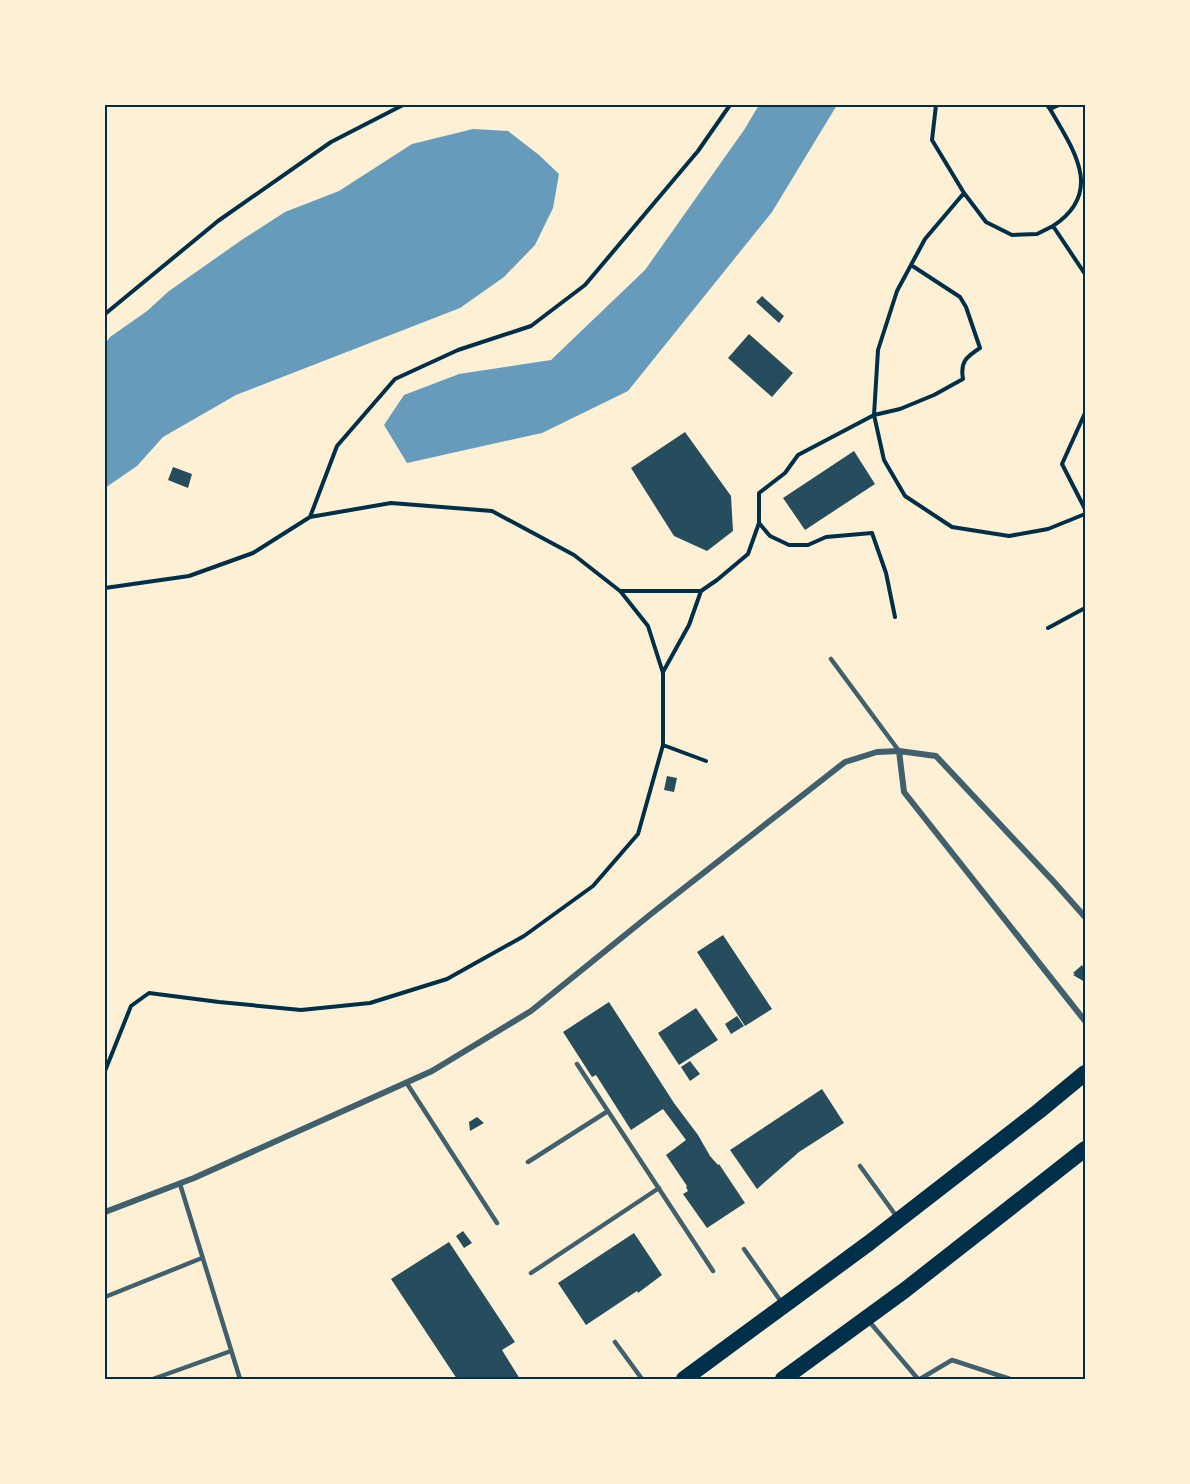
<svg xmlns="http://www.w3.org/2000/svg" width="1190" height="1484" font-family="Barlow,sans-serif">
<style>
.water{fill:#669bbc}
.building{fill:#264d5e}
.lines{fill:none;stroke-linecap:round;stroke-linejoin:round}
.path{stroke:#003049;stroke-width:4}
.service{stroke:#3f606c;stroke-width:4.5}
.minor{stroke:#3f606c;stroke-width:6}
.trunk{stroke:#003049;stroke-width:16}
.neatline{fill:none;stroke:#003049;stroke-width:2}
</style>
<rect width="100%" height="100%" fill="#fdf0d5"/>
<!-- water -->
<path class="water" d="M759 105H837L772 212 628 391 542 433 407 463 384 425 404 395 459 374 551 360 645 270 744 130Z
M473 129 508 131 539 155 559 174 553 208 535 245 504 277 460 308 236 395 163 437 137 466 105 488V344L110 337 147 311 169 291 243 239 285 212 339 191 412 144Z"/>
<!-- building -->
<path class="building" d="M762 296 784 316 779 323 756 302Z
M749 334 793 373 772 397 728 358Z
M685 432 731 496 733 531 707 551 674 536 631 468Z
M854 451 875 484 805 530 783 498Z
M173 467 192 474 188 488 168 480Z
M667 776 677 778 674 792 664 790Z
M723 935 772 1009 745 1026 697 952Z
M1082 965 1083 967 1085 965V982L1073 975 1075 974 1073 973Z
M609 1002 674 1103 698 1135 710 1156 718 1165 719 1164 745 1203 707 1228 683 1194 688 1191 686 1187 687 1186 666 1155 686 1140 663 1109 631 1130 596 1075 592 1077 563 1032Z
M696 1008 718 1040 679 1065 658 1033Z
M737 1016 744 1026 731 1034 725 1024Z
M690 1061 700 1074 690 1081 681 1067Z
M822 1089 844 1123 799 1152 757 1189 730 1150Z
M477 1117 484 1123 470 1131 469 1122Z
M463 1231 472 1243 464 1248 456 1236Z
M634 1233 662 1275 638 1293 637 1291 586 1325 558 1283Z
M449 1242 515 1342 502 1350 520 1379H457L391 1279Z"/>
<g class="lines">
<!-- path -->
<path class="path" d="M936 105 932 140 964 193 925 239 897 291 878 350 874 415 884 460 905 496 952 527 1009 536 1048 529 1085 514
M1047 105 1050 109 1059 105
M1050 109C1073 149 1105 192 1053 226
M964 193 986 222 1012 235 1037 234 1053 226 1085 274
M105 314 218 221 331 142 403 105
M1085 413 1062 464 1085 509
M310 517 337 446 395 379 458 350 531 326 585 285 698 151 730 105
M105 588 189 576 253 553 310 517 391 503 492 511 574 555 620 591H701L717 580 748 554 759 523
M621 592 648 626 663 673V745
M895 617 886 573 872 533 826 537 808 545H789L770 536 759 523V493L785 473 798 455 874 415 900 409 934 395 963 379C960 362 966 357 980 348L966 307 960 297 911 265
M1048 628 1085 608
M663 672 689 625 701 591
M105 1071 131 1006 149 993 219 1002 301 1010 370 1003 447 979 524 936 593 886 638 834 663 745 706 761"/>
<!-- service -->
<path class="service" d="M831 659 899 751
M577 1064 713 1271
M406 1082 497 1223
M528 1162 608 1111
M860 1166 897 1217
M180 1184 240 1379
M744 1249 782 1303
M531 1273 659 1188
M105 1297 202 1258
M868 1320 918 1379
M615 1342 642 1379
M153 1379 231 1351
M920 1379 952 1360 1010 1379"/>
<!-- minor -->
<path class="minor" d="M899 751 904 792 1085 1021
M105 1212 194 1178 432 1071 531 1011 651 914 845 762 877 752 899 751 936 756 1054 882 1085 917"/>
<!-- trunk -->
<path class="trunk" d="M684 1379 869 1243 1039 1111 1085 1073
M783 1379 905 1290 1085 1149"/>
</g>
<!-- border -->
<rect width="1190" height="1484" fill="none" stroke="#fdf0d5" stroke-width="213"/>
<rect x="106" y="106" width="978" height="1272" class="neatline"/>
</svg>
